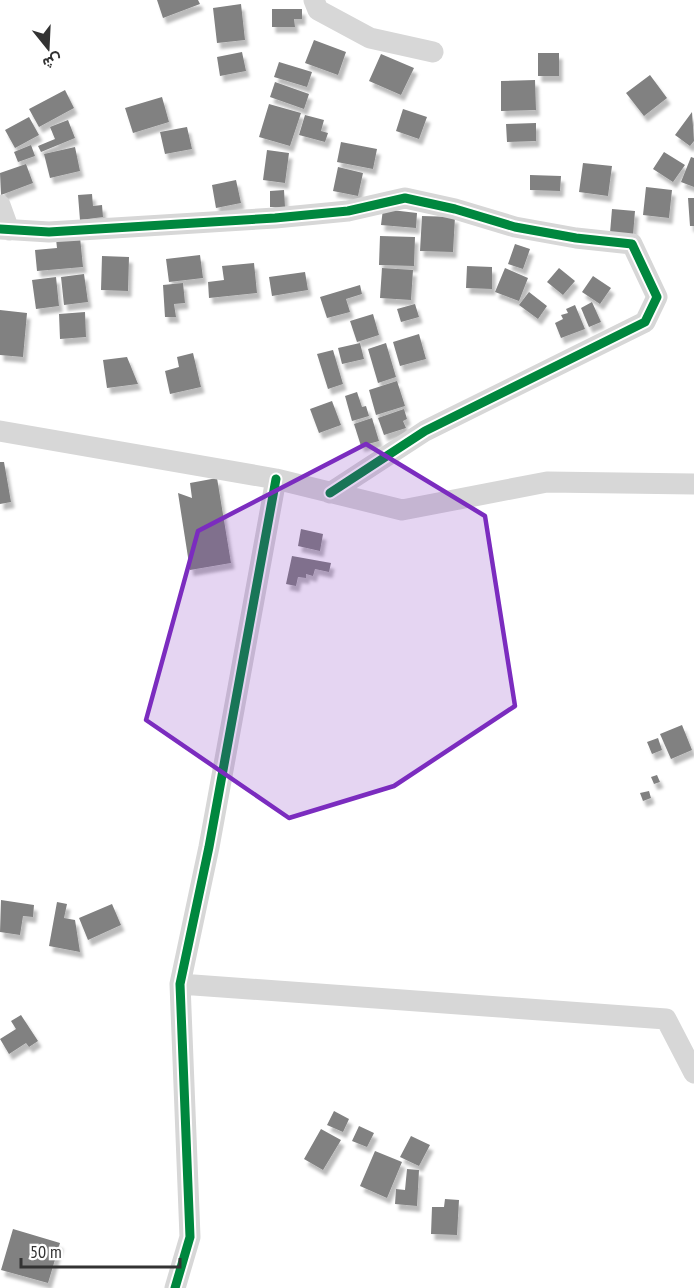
<svg xmlns="http://www.w3.org/2000/svg" width="694" height="1288" font-family="'PT Sans Narrow',Vazirmatn,sans-serif">
<style>
.building{fill:#818181;filter:url(#shadow)}
.lines{fill:none;stroke-linecap:round;stroke-linejoin:round}
.minor{stroke:#d7d7d7;stroke-width:21}
.cycleway-casing{stroke:#fff;stroke-width:13}
.cycleway{stroke:#00873e;stroke-width:9}
.marked{fill:#7b2cbf;fill-opacity:0.2;stroke:#7b2cbf;stroke-width:4.5;stroke-linejoin:round}
</style>
<defs>
<filter id="shadow"><feDropShadow dx="3.5" dy="6" stdDeviation="1.5" flood-color="#0004"/></filter>
</defs>
<rect width="100%" height="100%" fill="#fff"/>
<!-- building -->
<path class="building" d="M157 0H198L200 4 163 18Z
M241 4 245 40 217 43 213 8Z
M272 9H302V19H294L295 27H272Z
M314 40 346 52 338 75 305 63Z
M242 52 246 71 220 76 217 57Z
M538 53H559V76H538Z
M381 54 414 68 401 95 369 81Z
M279 62 312 72 307 87 274 77Z
M650 75 667 98 644 116 626 93Z
M535 80 536 110 501 111V81Z
M275 82 309 94 304 109 270 97Z
M65 90 74 108 39 127 29 109Z
M162 97 169 122 133 133 125 108Z
M269 104 301 113 290 146 259 137Z
M403 109 427 117 419 139 396 131Z
M692 112 694 141 690 146 675 135Z
M305 115 324 120 321 131 328 133 325 142 299 135Z
M29 117 39 135 15 148 5 130Z
M68 120 75 138 41 152 38 146 55 139 50 127Z
M536 123V141L507 142 506 124Z
M187 127 192 149 165 154 160 132Z
M341 142 377 149 373 169 337 162Z
M31 145 35 156 18 162 14 152Z
M75 147 80 171 50 178 44 154Z
M267 150 289 153 285 183 263 180Z
M664 152 685 165 673 182 653 169Z
M691 157 694 158V187L681 182Z
M583 163 612 166 608 196 579 192Z
M26 164 33 183 1 195 0 173Z
M338 167 363 173 358 196 333 191Z
M530 175 561 176 560 191 530 190Z
M236 180 241 203 216 208 212 185Z
M646 187 672 190 669 218 643 215Z
M284 190 285 207H270V191Z
M92 194 93 206 102 205 103 217 80 220 78 195Z
M688 198H694V226H690Z
M383 209 417 213 416 228 381 225Z
M612 209 635 211 633 235 610 233Z
M422 216 455 217 453 252 420 251Z
M380 236 415 237 414 266 379 265Z
M80 237 83 267 37 271 35 250 57 248 56 239Z
M515 244 530 249 523 269 508 264Z
M200 255 203 278 169 282 166 259Z
M102 256 129 257 128 291 101 290Z
M254 263 257 293 209 298 208 282 224 280 222 266Z
M467 266 492 267V289L466 288Z
M382 268 413 270 411 300 380 298Z
M505 268 528 278 519 301 495 292Z
M559 268 575 281 563 295 547 282Z
M305 272 308 290 272 296 269 277Z
M84 274 88 302 64 305 61 277Z
M593 276 611 288 600 304 582 292Z
M56 277 59 306 36 309 32 280Z
M183 283 185 303 174 304 176 317H165L163 285Z
M360 285 362 294 346 299 350 312 327 318 320 297Z
M529 292 547 306 538 319 519 305Z
M592 302 601 322 589 327 581 308Z
M415 304 419 317 401 322 397 309Z
M575 305 585 329 561 338 555 323 563 319 561 315 568 313 566 309Z
M0 310 27 313 23 357 0 355Z
M85 312 86 337 60 339 59 314Z
M373 314 379 335 357 342 350 321Z
M419 334 426 359 400 366 393 342Z
M360 343 364 359 342 364 338 348Z
M386 343 396 377 378 383 368 349Z
M333 350 343 384 328 389 317 354Z
M193 353 201 387 170 394 165 371 179 367 177 357Z
M127 357 138 384 107 388 103 360Z
M397 381 405 406 376 415 369 390Z
M357 392 362 407 366 406 369 416 352 421 345 396Z
M332 401 341 425 319 433 310 409Z
M404 409 407 419 403 421 406 428 384 435 378 418Z
M372 418 379 441 361 446 354 424Z
M0 462H4L11 502 0 504Z
M217 478 231 563 190 570 178 493 192 498 190 483Z
M301 529 323 534 320 551 298 546Z
M292 556 331 563 329 572 315 569 313 576 306 574V578L298 577 296 586 286 584Z
M682 725 692 750 671 759 660 734Z
M658 738 662 750 652 754 647 742Z
M657 775 660 782 654 784 651 777Z
M649 791 651 798 643 801 640 793Z
M1 900 34 905 33 917 23 916 20 935 0 932Z
M57 902 67 904 64 918 75 920 80 952 49 946Z
M112 904 121 925 88 940 79 918Z
M21 1015 38 1041 29 1047 26 1043 9 1054 0 1039 16 1029 11 1021Z
M334 1111 349 1119 343 1132 327 1125Z
M359 1126 374 1133 367 1147 352 1141Z
M321 1129 341 1140 323 1170 304 1159Z
M411 1136 430 1145 419 1166 400 1157Z
M375 1151 402 1162 387 1198 360 1186Z
M407 1169 419 1170 417 1206 395 1204 396 1189 405 1190Z
M445 1199 459 1200 457 1235 431 1234 432 1207H444Z
M13 1229 60 1243 48 1283 1 1270Z"/>
<g class="lines">
<!-- minor -->
<path class="minor" d="M314 0 318 10 370 38 433 52
M0 205 9 230
M0 229 49 232 275 218 348 211 405 198 455 209 515 227 576 238 632 244 657 297 645 322 425 431 330 493
M0 431 276 479 402 510 547 482 694 484
M180 984 666 1019 694 1073
M175 1288 190 1237 180 984 209 847 276 479"/>
<!-- cycleway casing -->
<g class="cycleway-casing">
<path id="cycleway" d="M0 229 49 232 275 218 348 211 405 198 455 209 515 227 576 238 632 244 657 297 645 322 425 431 330 493
M175 1288 190 1237 180 984 209 847 276 479"/>
</g>
<!-- cycleway -->
<use href="#cycleway" class="cycleway"/>
</g>
<!-- marked area -->
<path class="marked" d="M366 444 485 516 515 706 394 786 289 818 146 720 198 531Z"/>
<!-- north arrow -->
<g transform="translate(48 48) rotate(162)" stroke="#ffffff" stroke-width="4.5" paint-order="stroke">
<path d="M0-4.5L10 22L0 15L-10 22Z" fill="#333333"/>
<text y="-9" font-size="16" font-weight="bold" text-anchor="middle" fill="#333333">ش</text>
</g>
<!-- scale -->
<path d="M21 1258v9h159v-9" fill="none" stroke="#333333" stroke-width="3"/>
<text x="30" y="1258" font-size="18" fill="#333333" stroke="#ffffff" stroke-width="4.5" paint-order="stroke">50 m</text>
</svg>
